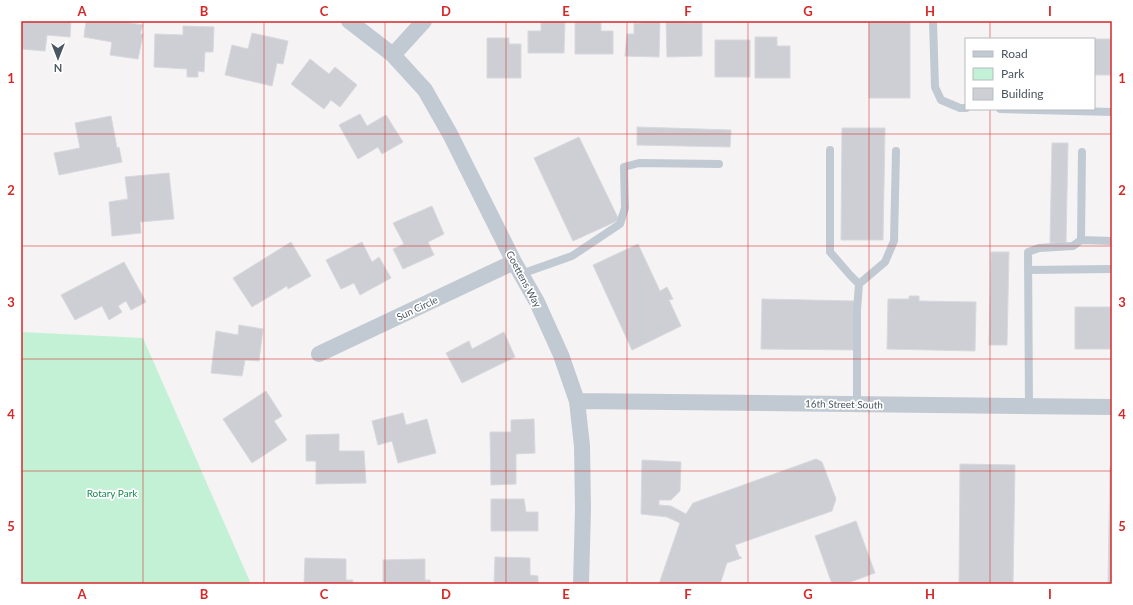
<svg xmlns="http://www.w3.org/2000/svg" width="1133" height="605" font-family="Lato,sans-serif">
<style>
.green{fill:#c3f1d5}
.building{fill:#cdcfd5;stroke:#d7d9de}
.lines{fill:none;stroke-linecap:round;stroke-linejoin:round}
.service{stroke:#c1cad2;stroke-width:8}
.minor{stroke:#c1cad2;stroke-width:16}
.grid{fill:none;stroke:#d62828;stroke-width:1;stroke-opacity:0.55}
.labels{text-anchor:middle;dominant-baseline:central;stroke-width:3.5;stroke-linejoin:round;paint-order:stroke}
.street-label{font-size:10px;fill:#4a5661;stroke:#fff}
.park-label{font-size:10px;fill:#17864f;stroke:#fff}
.neatline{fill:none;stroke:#d62828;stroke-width:1.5}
.grid-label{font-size:13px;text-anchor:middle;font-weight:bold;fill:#d62828}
</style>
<rect width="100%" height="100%" fill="#f5f3f3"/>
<!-- green -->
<path class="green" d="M21 332 143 338 251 584H21Z"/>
<!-- building -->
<path class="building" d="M21 21H71L70 37 47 35 45 51 21 49Z
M86 21H118L143 25 140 34H143L138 59 110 55 112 42 84 37Z
M541 21H565L564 53H528V31H541Z
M575 21H601V31H613V54H575Z
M641 21H660L659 57 625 56 627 34H634V23H641Z
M666 21H687V23L702 22V56L667 57Z
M869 21H910V98H869Z
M183 26 214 27 213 52H205L204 72 198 71V77H187V69L154 67 155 34 183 35Z
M252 33 288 41 283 64 277 63 272 86 225 75 232 45 248 49Z
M755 37H777V46H790V78H755Z
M487 38H509V44H521V78H487Z
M1094 39H1112V75H1094Z
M715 40H750V77H715Z
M310 59 329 74 335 67 357 85 340 107 331 100 324 109 291 84Z
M360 114 367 126 386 115 403 142 382 154 378 147 358 159 339 125Z
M111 116 117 148 119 147 122 162 59 175 54 153 80 148 75 123Z
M637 127 731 130 730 147 637 145Z
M842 128H885L883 240H841Z
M579 137 619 220 573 241 534 158Z
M1052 143H1068L1066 243H1050Z
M169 173 174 219 140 222 141 233 112 236 109 202 128 199 125 177Z
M432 206 444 234 428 242 434 255 403 269 393 249 404 244 393 223Z
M291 242 311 276 288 289 287 286 252 307 233 278Z
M362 242 372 262 379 257 391 278 360 295 354 283 341 289 326 260Z
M638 244 660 291 667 287 673 299 669 300 681 326 632 350 593 265Z
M991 252H1009L1007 345H989Z
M124 262 146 302 131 310 126 301 118 306 122 312 109 320 102 306 75 320 61 295Z
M909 296H919V301L976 302 975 351 887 349 888 299H909Z
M762 299 855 301 854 350 761 349Z
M1075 307H1112V349H1075Z
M239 325 263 329 259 361 245 360 242 376 211 373 216 331 238 335Z
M504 332 515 357 462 383 446 353 469 341 472 349Z
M266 391 282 416 274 421 287 440 252 463 223 419Z
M403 413 406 425 427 419 436 453 398 463 392 441 378 445 372 421Z
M534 419 535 453 516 454V484L491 485 490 432H511V420Z
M339 434V451H364L366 483 316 484V461H306V435Z
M816 459 822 462 836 499 832 511 735 545 739 556 742 558 727 563 720 584H659L680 523 667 517 641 514 642 460 681 462 680 491 671 500H659V505L671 506 686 514 693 503Z
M960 464 1015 465 1013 584H959Z
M1110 466 1112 467V584H1108Z
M491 499H524L526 512H538V531H491Z
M856 521 875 573 845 584H832L815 536Z
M495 557 530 558V575L538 576V584H494Z
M305 558 346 559V580H353L352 584H304Z
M425 559V580H430L431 584H383V560Z"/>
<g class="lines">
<!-- service -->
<path class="service" d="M933 21 935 87 941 100 960 108H966
M1000 109 1112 112
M830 150V252L850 275 859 284 857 310V405
M1082 152 1081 240 1112 241
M1028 270 1112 269
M521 274 572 256 620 224 625 208 624 167 639 163 719 164
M859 284 885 262 894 241 896 151
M1029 406 1028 252 1039 248 1073 246 1081 240"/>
<!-- minor -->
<path class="minor" d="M349 21 393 55 425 90 450 134 514 262 537 302 561 355 577 401 582 446 583 509 581 584
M393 55 424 21
M319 354 514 262
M577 401 1112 407"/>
</g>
<!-- grid -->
<path class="grid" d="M143 21V584M264 21V584M385 21V584M506 21V584M627 21V584M748 21V584M869 21V584M990 21V39M990 109V584M21 134H1112M21 246H1112M21 359H1112M21 471H1112"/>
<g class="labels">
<!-- street labels -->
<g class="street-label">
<text transform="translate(524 279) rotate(62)">Goettens Way</text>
<text transform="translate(417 308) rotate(-25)">Sun Circle</text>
<text transform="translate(844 404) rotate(1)">16th Street South</text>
</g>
<!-- park labels -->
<g class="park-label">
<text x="112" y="493">Rotary Park</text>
</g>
</g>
<!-- border -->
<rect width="1133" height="605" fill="none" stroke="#ffffff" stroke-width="44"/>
<!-- legend -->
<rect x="965" y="38" width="130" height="72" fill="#ffffff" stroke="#b7bbc0"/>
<rect x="973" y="51" width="20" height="6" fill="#c1cad2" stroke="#b7bbc0"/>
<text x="1001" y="58" font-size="12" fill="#4a5661">Road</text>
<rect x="973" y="68" width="20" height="12" fill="#c3f1d5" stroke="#b7bbc0"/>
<text x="1001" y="78" font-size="12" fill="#4a5661">Park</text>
<rect x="973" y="88" width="20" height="12" fill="#cdcfd5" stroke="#b7bbc0"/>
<text x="1001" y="98" font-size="12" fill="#4a5661">Building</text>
<!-- north arrow -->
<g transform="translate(58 58) rotate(180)" stroke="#ffffff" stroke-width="3" paint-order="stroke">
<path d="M0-3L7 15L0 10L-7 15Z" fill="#4a5661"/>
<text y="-6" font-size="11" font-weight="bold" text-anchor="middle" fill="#4a5661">N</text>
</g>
<rect x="22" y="22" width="1089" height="561" class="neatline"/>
<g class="grid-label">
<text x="82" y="16">A</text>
<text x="204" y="16">B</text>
<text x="324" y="16">C</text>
<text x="446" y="16">D</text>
<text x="566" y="16">E</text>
<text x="688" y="16">F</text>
<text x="808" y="16">G</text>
<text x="930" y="16">H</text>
<text x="1050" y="16">I</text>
<text x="11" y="83">1</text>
<text x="1122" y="83">1</text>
<text x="11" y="195">2</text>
<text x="1122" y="195">2</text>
<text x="11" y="307">3</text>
<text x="1122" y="307">3</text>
<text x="11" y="419">4</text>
<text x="1122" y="419">4</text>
<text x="11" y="531">5</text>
<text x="1122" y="531">5</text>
<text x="82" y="599">A</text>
<text x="204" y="599">B</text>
<text x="324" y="599">C</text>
<text x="446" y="599">D</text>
<text x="566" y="599">E</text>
<text x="688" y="599">F</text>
<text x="808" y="599">G</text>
<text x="930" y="599">H</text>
<text x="1050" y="599">I</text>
</g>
</svg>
